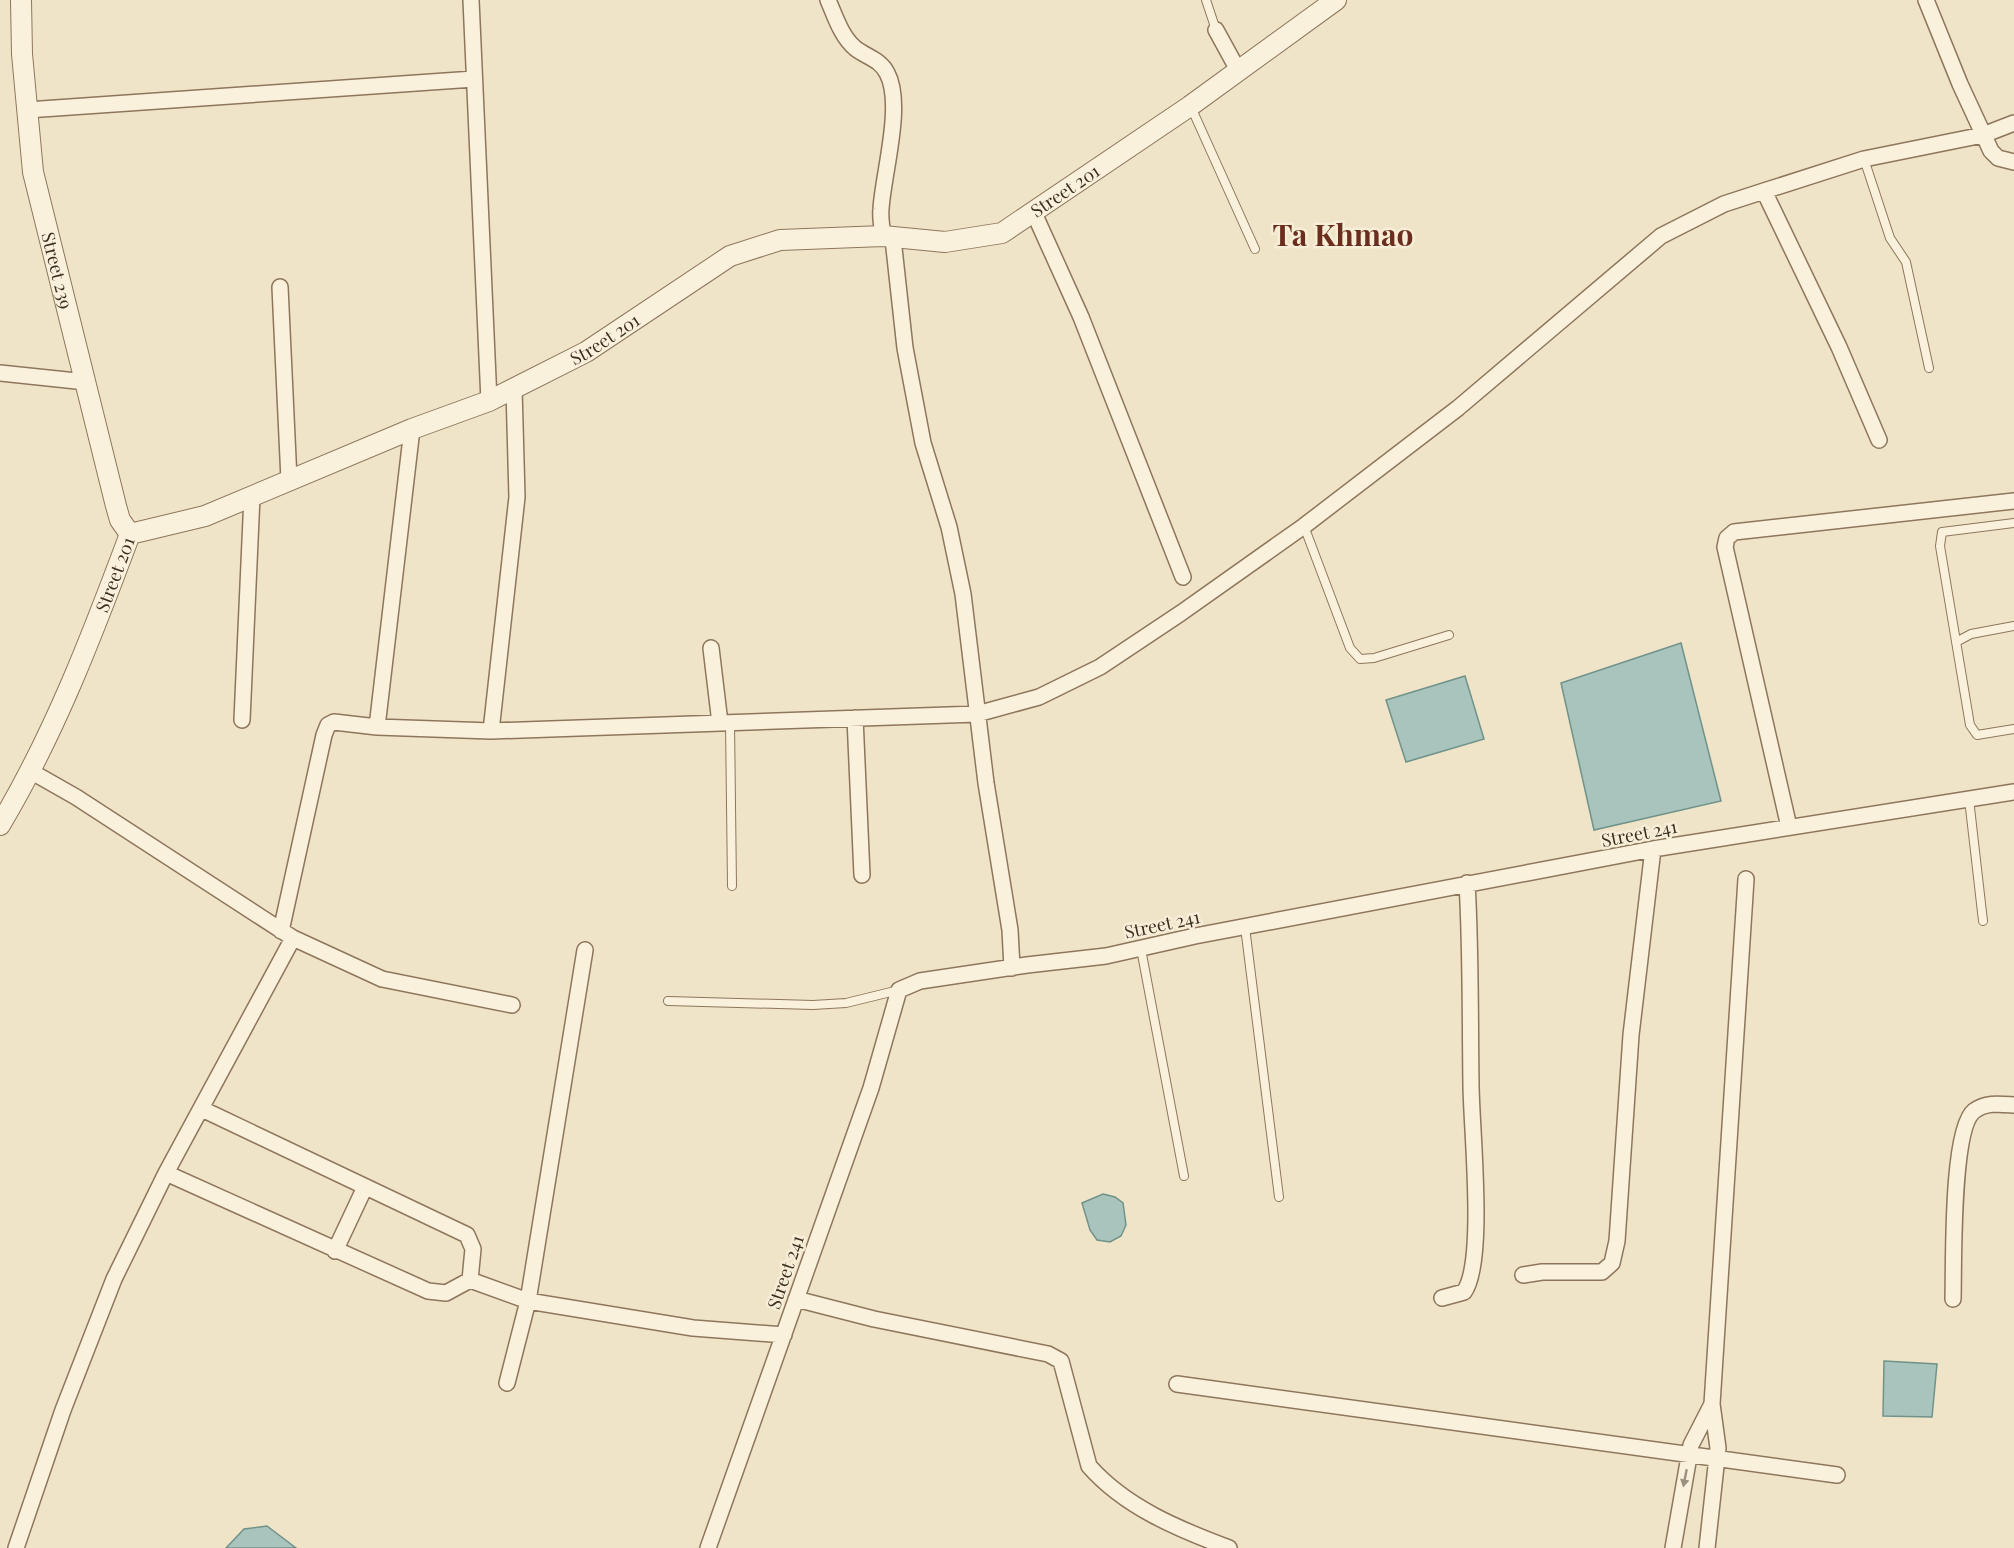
<svg xmlns="http://www.w3.org/2000/svg" width="2014" height="1548" font-family="'Playfair Display',serif">
<style>
.water{fill:#a9c4bc;stroke:#6f938a;stroke-width:1.5}
.lines{fill:none;stroke-linecap:round;stroke-linejoin:round}
.service-casing{stroke:#8d765c;stroke-width:10}
.minor-casing{stroke:#8d765c;stroke-width:18}
.tertiary-casing{stroke:#8d765c;stroke-width:22}
.service{stroke:#faf1dc;stroke-width:8}
.minor{stroke:#faf1dc;stroke-width:15}
.tertiary{stroke:#faf1dc;stroke-width:20}
.oneway{fill:#9c907e}
.labels{text-anchor:middle;dominant-baseline:central;stroke-width:5;stroke-linejoin:round;paint-order:stroke}
.street-label{font-size:18px;fill:#3d2e20;stroke:#f7eed8}
.town-label{font-size:30px;font-weight:bold;fill:#6b2e1e;stroke:#f7eed8}
</style>
<rect width="100%" height="100%" fill="#f0e4c8"/>
<!-- water -->
<path class="water" d="M1681 643 1721 801 1594 830 1561 683Z
M1465 676 1484 739 1406 762 1386 700Z
M1103 1194 1115 1197 1123 1203 1126 1225 1121 1236 1110 1242 1097 1240 1090 1230 1082 1203Z
M1884 1361 1937 1364 1932 1417 1883 1416Z
M267 1526 296 1548H226L244 1529Z"/>
<g class="lines">
<!-- service casing -->
<g class="service-casing">
<path id="service" d="M1206 0 1216 30
M1191 107 1255 249
M1864 159 1890 238 1906 262 1929 368
M2014 523 1942 532 1940 546 1970 725 1977 735 2014 729
M1304 526 1350 648 1360 659 1374 658 1449 635
M1956 642 1971 634 2014 626
M730 722 732 886
M1969 799 1983 921
M1245 927 1279 1197
M1141 949 1184 1176
M668 1001 813 1005 846 1003 899 990"/>
</g>
<!-- minor casing -->
<g class="minor-casing">
<path id="minor" d="M471 0 489 401
M828 0C835 16 841 36 855 48 866 57 880 59 887 73 904 104 883 174 881 209 880 218 882 227 883 236
M1926 0 1960 84 1991 151 1998 158 2014 162
M1216 30 1239 72
M27 110 474 79
M1764 191 1839 347 1879 440
M1034 213 1081 317 1183 577
M893 239 905 348 923 443 949 527 963 594 986 783 1010 930 1012 968
M280 287 289 480
M0 373 86 382
M711 648 720 723
M855 718 862 875
M242 720 252 496
M377 727 412 429
M491 731 517 497 514 389
M32 772 76 797 293 938 382 979 512 1005
M1789 827 1725 547 1727 538 1734 532 2014 501
M281 931 324 735 328 725 334 722 377 727 491 731 977 714 1039 697 1100 667 1181 613 1304 526 1458 408 1661 236 1724 204 1764 191 1864 159 1983 135 2014 123
M202 1109 467 1235 473 1249 470 1280 528 1301 693 1328 784 1335
M166 1173 428 1291 446 1293 470 1280
M335 1251 365 1187
M1523 1275 1542 1272H1602L1612 1263 1617 1241 1631 1035 1653 849
M1442 1298 1464 1292C1486 1262 1471 1126 1471 1084 1470 1017 1471 950 1467 883
M796 1299 874 1319 1048 1354 1061 1361 1089 1466C1125 1507 1178 1529 1229 1548
M1953 1299C1954 1265 1951 1129 1974 1111 1986 1102 2000 1104 2014 1105
M507 1383 528 1301 585 950
M1177 1384 1837 1475
M16 1548 63 1410 114 1279 166 1173 293 938
M708 1548 871 1088 899 990 920 981 1027 965 1106 956 1195 936 1653 849 2014 792
M1673 1548 1691 1445 1712 1404
M1707 1548 1718 1448 1712 1404 1746 879"/>
</g>
<!-- tertiary casing -->
<g class="tertiary-casing">
<g id="tertiary">
<path id="s1" d="M21 0 22 54 33 172 116 506 120 520 130 534"/>
<path id="s2" d="M0 825C55 733 93 633 130 534L205 516 412 429 489 401 586 352 730 256 780 240 883 236 945 242 1002 233 1190 106 1336 0"/>
</g>
</g>
<!-- service -->
<use href="#service" class="service"/>
<!-- minor -->
<use href="#minor" class="minor"/>
<!-- tertiary -->
<use href="#tertiary" class="tertiary"/>
</g>
<!-- one-way arrows -->
<defs><path id="oneway-solid" d="M-6-.8H1V-3.2L6.5 0L1 3.2V.8H-6Z" transform="scale(1.5)"/></defs>
<use class="oneway" href="#oneway-solid" transform="translate(1685 1478) rotate(101)"/>
<g class="labels">
<!-- street labels -->
<g class="street-label">
<text stroke="none"><textPath href="#s2" startOffset="1336">Street 201</textPath></text>
<text stroke="none"><textPath href="#s1" startOffset="274">Street 239</textPath></text>
<text stroke="none"><textPath href="#s2" startOffset="834">Street 201</textPath></text>
<text stroke="none"><textPath href="#s2" startOffset="276">Street 201</textPath></text>
<text transform="translate(1639 833) rotate(-11)">Street 241</text>
<text transform="translate(1162 924) rotate(-12)">Street 241</text>
<text transform="translate(785 1272) rotate(-71)">Street 241</text>
</g>
<!-- town labels -->
<g class="town-label">
<text x="1343" y="234">Ta Khmao</text>
</g>
</g>
</svg>
